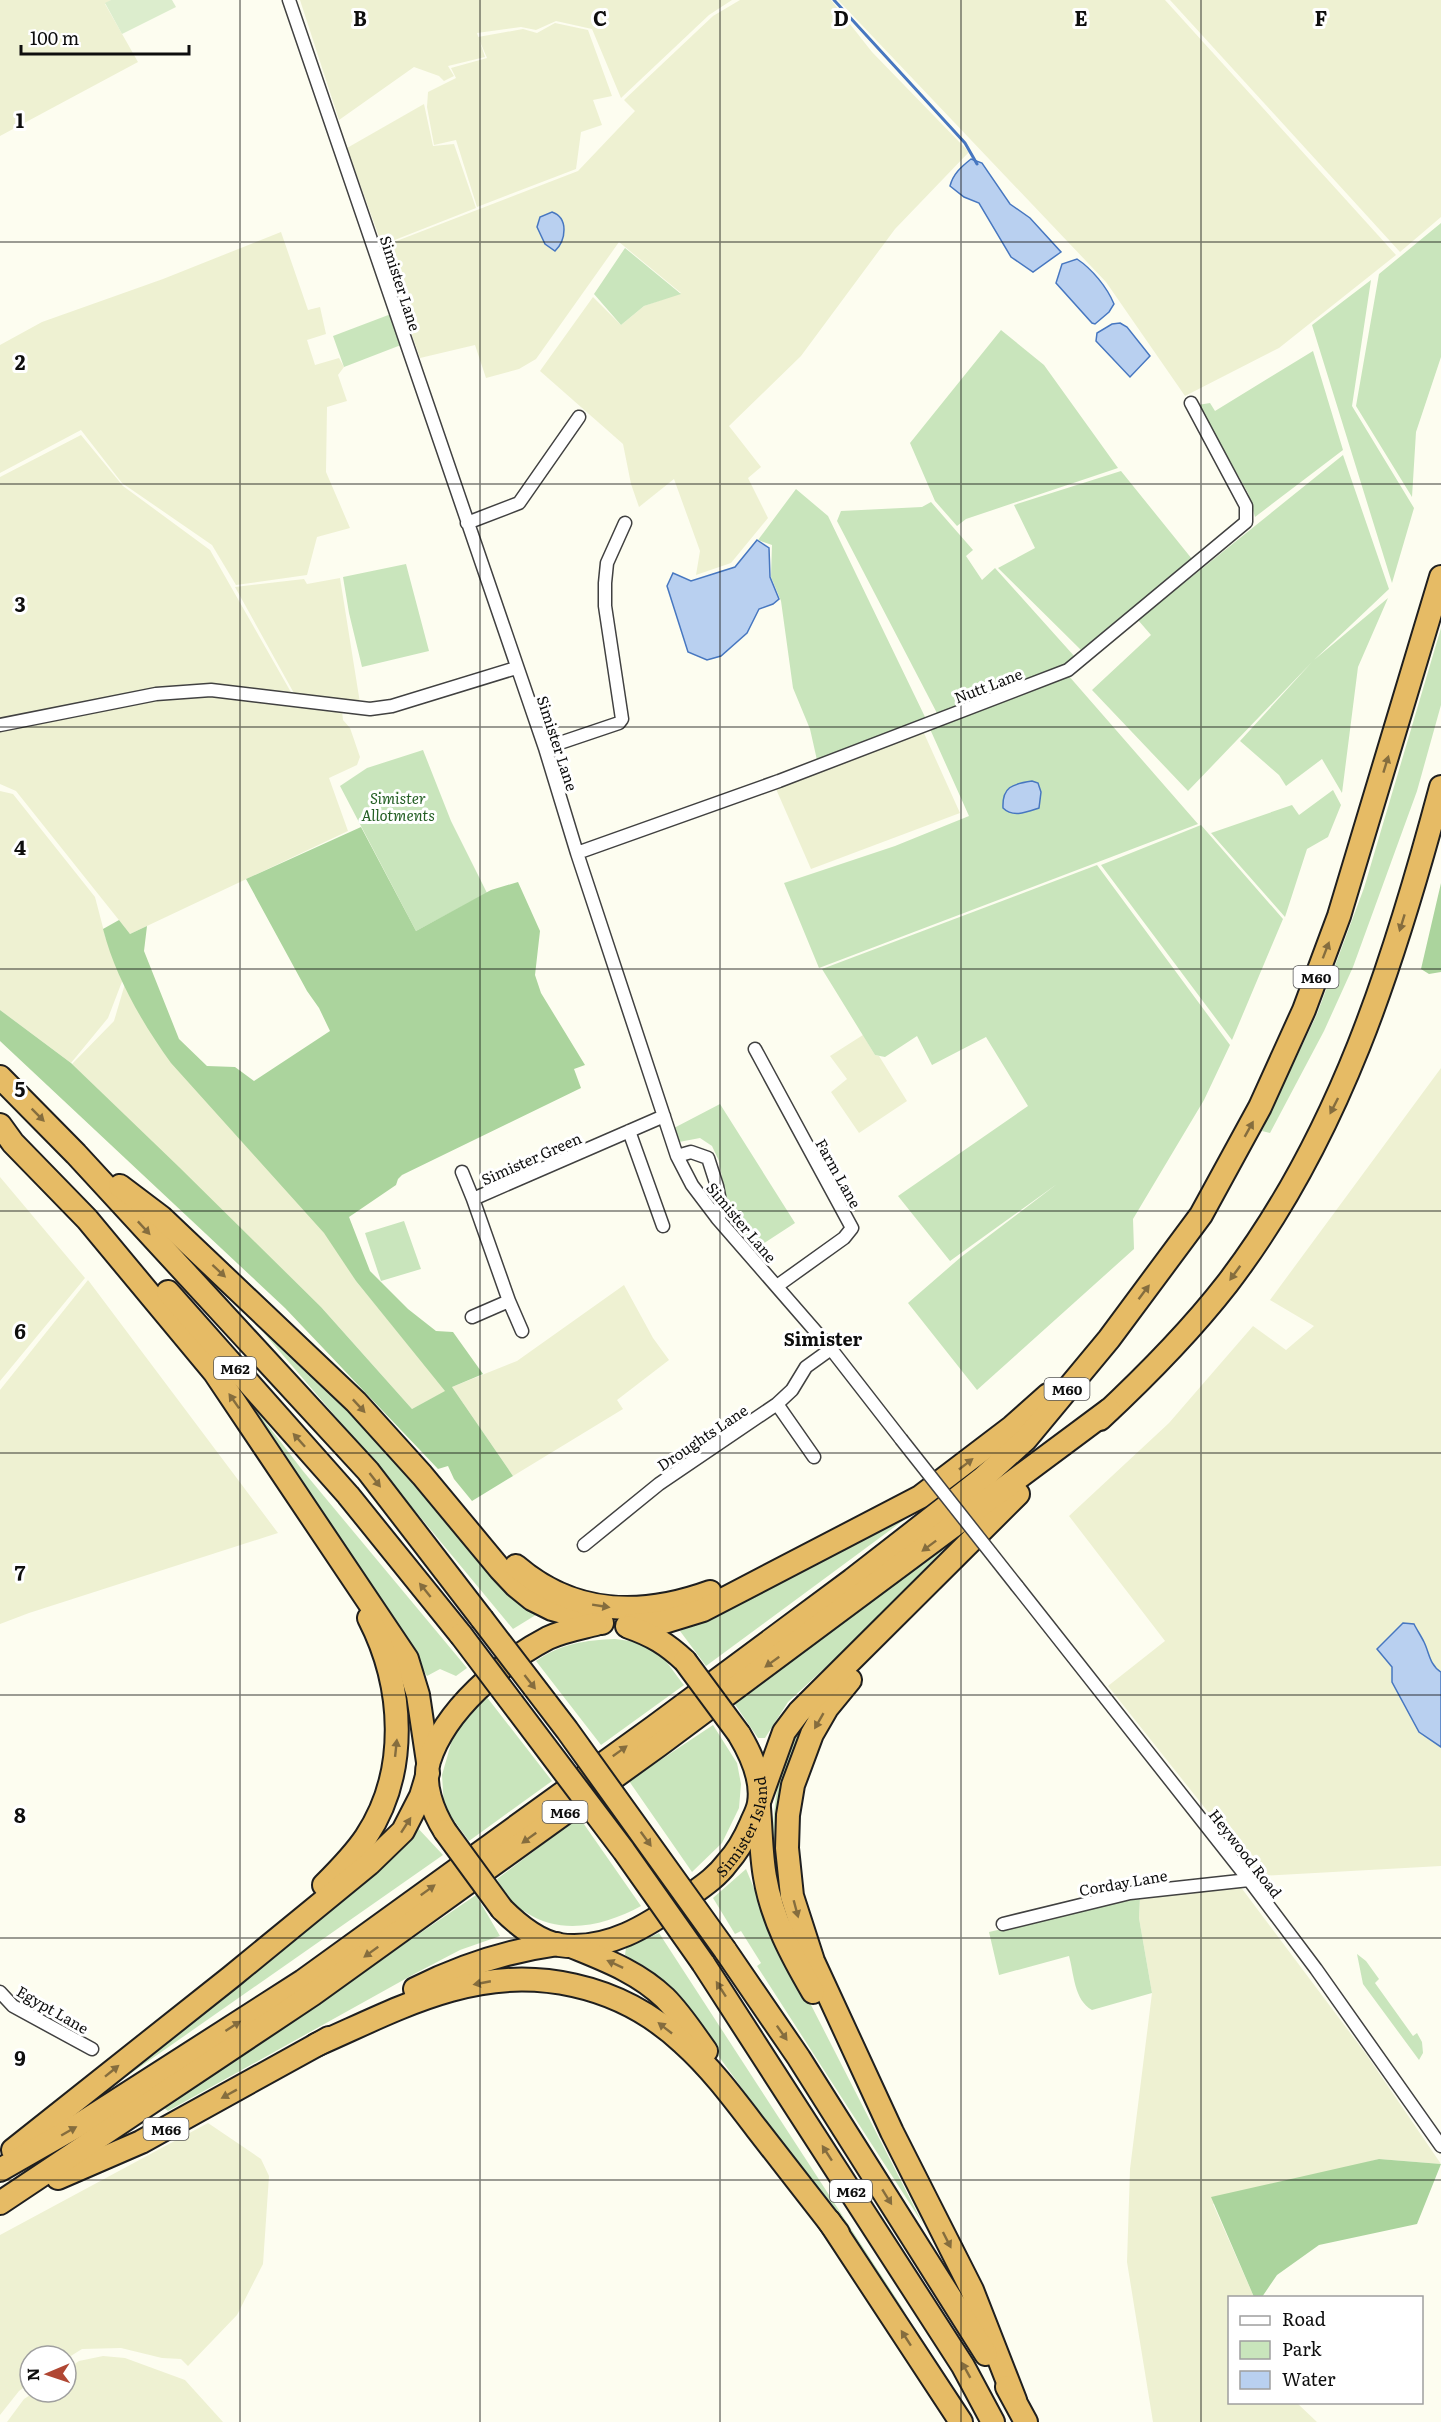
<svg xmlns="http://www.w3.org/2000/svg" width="1441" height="2422" font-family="Literata,serif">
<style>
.farmland{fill:#eef1d2}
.green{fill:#c9e5bc}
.forest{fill:#abd49d}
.pitch{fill:#dcedcd}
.water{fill:#b9d0f0;stroke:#4777c0;stroke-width:1.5}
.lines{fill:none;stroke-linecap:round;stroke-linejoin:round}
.stream{stroke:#4777c0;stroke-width:3}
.minor-casing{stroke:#414141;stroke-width:15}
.motorway-casing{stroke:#1f1f1f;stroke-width:26}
.minor{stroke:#fff;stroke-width:12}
.motorway{stroke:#e6bb65;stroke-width:22}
.minor-bridge-casing{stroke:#414141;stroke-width:15;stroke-linecap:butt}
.motorway-bridge-casing{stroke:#1f1f1f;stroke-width:26;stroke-linecap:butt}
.minor-bridge{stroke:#fff;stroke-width:12}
.motorway-bridge{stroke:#e6bb65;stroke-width:22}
.oneway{fill:#856d3e}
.grid{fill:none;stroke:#0e0e0e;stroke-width:1.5;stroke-opacity:0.55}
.labels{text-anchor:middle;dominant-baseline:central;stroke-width:6;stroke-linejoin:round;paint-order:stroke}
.shield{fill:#fff;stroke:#565656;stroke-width:1.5}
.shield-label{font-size:14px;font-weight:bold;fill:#0e0e0e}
.street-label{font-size:15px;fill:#0e0e0e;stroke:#fff}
.park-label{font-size:15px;font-style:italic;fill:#245f24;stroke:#fff}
.quarter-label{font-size:18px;font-weight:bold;fill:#0e0e0e;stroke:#fff}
.grid-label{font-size:20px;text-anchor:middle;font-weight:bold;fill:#0e0e0e;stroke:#fff;stroke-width:6;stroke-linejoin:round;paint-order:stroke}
</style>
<rect width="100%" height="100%" fill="#fdfdf0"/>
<!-- farmland -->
<path class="farmland" d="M0 0H111L105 4 138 62 0 136Z
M300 0H732L709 15 621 98 592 29 556 21 536 30 521 27 477 33 485 57 448 66 454 76 444 81 439 76 414 67 339 120Z
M740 0H831L872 52 969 152 895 229 801 356 729 426 761 467 748 478 768 518 731 563 696 575 700 551 674 479 639 507 631 484 623 444 540 371 593 297 621 325 644 306 681 293 619 242 536 359 519 369 486 378 475 345 420 358 381 247 578 171 635 111 624 100 713 16Z
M838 0H1165L1396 255 1279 348 1185 396 1106 282Z
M1170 0H1441V217L1400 252Z
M555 23 588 30 612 96 593 100 602 125 581 132 576 169 477 207 456 140 434 145 427 107 428 92 456 78 451 68 487 58 478 37 523 29 537 33Z
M424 104 433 146 454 144 476 208 382 245 347 148Z
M281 232 308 310 320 307 326 334 307 340 315 365 339 358 344 367 338 375 347 401 327 407 326 472 350 528 317 537 307 575 236 585 212 545 122 483 81 430 0 473V345L42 322 163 279Z
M81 435 123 486 210 550 292 694 188 684 0 718V477Z
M340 578 360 703 295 695 235 587 304 579 307 584Z
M183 694H221L342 711 343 720 350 728 360 757 357 765 329 778 348 831 130 934 16 791 0 784V726Z
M923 731 960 813 811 869 776 789Z
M0 791 13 794 95 897 106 939 123 979 108 1018 71 1063 0 1010Z
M127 977 329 1236 356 1281 446 1391 412 1409 321 1307 72 1064 114 1021Z
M863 1035 875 1055 879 1056 907 1101 859 1133 831 1092 847 1079 830 1056Z
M1441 1068V1866L1259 1876 1108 1686 1165 1641 1069 1516 1169 1423 1253 1326 1286 1350 1314 1326 1270 1300Z
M0 1177 85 1278 0 1381Z
M88 1280 278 1533 29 1613 0 1624V1390Z
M624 1285 653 1338 669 1360 617 1400 623 1409 513 1476 452 1387 517 1361Z
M1240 1886 1366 2054 1441 2164 1379 2159 1213 2204 1254 2297 1230 2298V2402L1297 2403 1317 2422H1153L1127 2262 1130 2169 1152 1993 1139 1918 1140 1897Z
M208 2123 261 2159 269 2176 263 2264 237 2315 188 2366 181 2359 162 2358 121 2348 82 2349 66 2359V2356H30V2383L19 2391 0 2415V2235Z
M103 2356 125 2358 185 2380 223 2422H7L24 2399 35 2392H66V2370L79 2361Z"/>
<!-- green -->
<path class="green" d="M1441 223V357L1416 432 1412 497 1356 406 1379 274Z
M625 248 681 294 644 306 621 325 594 294Z
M1371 280 1352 406 1414 508 1392 583 1312 325Z
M391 314 401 345 344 367 333 336Z
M1001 330 1044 365 1118 468 966 519 957 526 935 501 910 443Z
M1313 351 1343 450 1255 517 1248 493 1198 405 1210 403 1215 411Z
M1343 455 1389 589 1314 660 1388 598 1358 667 1342 793 1322 759 1286 786 1279 775 1240 741 1312 662 1188 791 1092 690 1151 635 1138 620Z
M1121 471 1192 559 1081 650 998 568 1035 548 1014 505Z
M796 489 828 516 926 719 817 760 810 729 793 688 781 601 771 577 772 545 758 540Z
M931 502 973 550 966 556 982 580 995 568 1075 657 1054 671 939 717 837 521 841 511 922 507Z
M406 564 429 651 362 667 349 613 343 577Z
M1441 628V705L1417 791 1353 967 1324 1031 1270 1133 1262 1131 1317 1014 1364 888Z
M1068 675 1198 824 819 968 784 883 895 846 969 816 930 729Z
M423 750 451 821 487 893 416 931 340 786 367 768Z
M1333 790 1341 805 1328 837 1307 849 1285 917 1211 833 1292 805 1299 815Z
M1201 825 1283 919 1232 1040 1101 865Z
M1097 865 1230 1045 1204 1100 1133 1219 1134 1249 977 1390 908 1303 961 1257 1057 1184 950 1261 898 1196 1028 1106 986 1037 932 1065 917 1036 885 1057 875 1055 822 969Z
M720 1104 795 1223 755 1249 736 1227 728 1211 719 1161 712 1146 700 1138 679 1142 674 1128Z
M404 1221 421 1269 381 1281 365 1233Z
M256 1314 539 1613 513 1629 372 1459 251 1318Z
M250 1402 303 1471 467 1668 456 1676 440 1669 427 1676Z
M935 1497 706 1666 680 1631 860 1539Z
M948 1545 854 1641 788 1702 765 1738H758L734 1703Z
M615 1639C659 1644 658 1651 684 1685L601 1745 536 1661C560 1644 586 1640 615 1639Z
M486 1696 552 1781 469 1841 444 1807 442 1775 452 1740 466 1717Z
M813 1712 788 1770 789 1925C784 1909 778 1893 775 1876 769 1838 775 1766 795 1733 800 1725 808 1719 813 1712Z
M713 1725 737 1763 741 1784 739 1808 722 1843 692 1872 629 1781Z
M579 1817 641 1906C606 1925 563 1936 527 1913 522 1910 515 1907 511 1903 505 1897 501 1886 497 1879Z
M414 1824 443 1855 97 2097Z
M746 1869 765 1915 923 2224 757 1966 761 1963 741 1931 735 1934 713 1898Z
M476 1895 500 1936 460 1950 416 1973 168 2111 164 2108Z
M1140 1897 1139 1918 1152 1993 1092 2010C1074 2000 1074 1974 1069 1956L999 1975 989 1932Z
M659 1933 907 2315 666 1984 644 1966 625 1955 626 1948Z
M1357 1954 1366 1961 1379 1979 1375 1983 1413 2036 1417 2033 1422 2042 1423 2053 1419 2060 1363 1984Z"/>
<!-- forest -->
<path class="forest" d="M361 827 416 931 491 890 518 882 540 931 535 975 541 993 585 1065 574 1069 581 1088 402 1175 398 1179 396 1185 349 1217 370 1271 408 1309 436 1331 453 1332 483 1374 452 1387 513 1476 472 1501 454 1479 448 1466 438 1469 285 1308 0 1041V1010L71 1063 179 1167 321 1307 412 1409 445 1391 356 1281 324 1233 171 1063C142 1023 115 976 103 929L119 920 130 934 147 926 144 951 179 1039 207 1066 235 1067 254 1081 330 1031 319 1008 307 991 246 879Z
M1441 883V972L1429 974 1421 969Z
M1379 2159 1441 2164 1417 2224 1319 2245 1277 2275 1262 2297H1254L1211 2197Z"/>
<!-- pitch -->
<path class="pitch" d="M111 0H172L176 7 122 34 105 3Z"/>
<!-- water -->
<path class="water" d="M971 159 982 163 1010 204 1030 218 1061 252 1033 272 1011 257 979 203 964 197 950 186C953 174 961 167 971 159Z
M552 212C569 218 566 240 555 251L545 244 537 227 540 217Z
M1077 259C1092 269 1107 287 1114 304L1109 312 1095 324 1092 323 1056 283 1062 264Z
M1120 323 1127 327 1150 356 1130 377 1096 341 1097 333 1112 324Z
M757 540 769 548 770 577 779 599 773 604 759 609 747 633 721 656 707 660 688 652 667 586 673 573 691 581 735 567Z
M1032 781 1038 783 1041 792 1039 808C1027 812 1013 818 1003 808 1002 787 1012 784 1032 781Z
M1403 1623 1414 1624C1417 1630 1421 1636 1424 1642 1429 1652 1430 1666 1441 1672V1747L1419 1732 1392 1682V1667L1377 1649Z"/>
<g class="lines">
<!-- stream -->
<path class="stream" d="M834 0 965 143 977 164"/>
<!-- minor casing -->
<g class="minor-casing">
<path id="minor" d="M289 0 545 748 577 853 677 1156 692 1185 717 1218 831 1349 901 1439
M467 523 519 503 579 417
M0 725 156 694 211 690 370 709 392 706 516 668
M545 748 619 723 622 719 605 606V583L607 563 625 523
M577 853 779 781 1068 670 1246 522V506L1191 403
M755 1049 852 1228 844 1238 777 1286
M629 1131 663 1226
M677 1156 691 1152 708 1158 717 1186 722 1212 717 1218
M462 1172 473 1199
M472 1317 509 1301
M522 1331 509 1301 473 1199 664 1116
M777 1404 814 1457
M584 1545 659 1484 777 1404 792 1390 806 1367 831 1349
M1017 1586 1249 1880 1316 1969 1441 2146
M1003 1924 1130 1893 1249 1880
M0 1992 13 2006 92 2049"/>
</g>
<!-- motorway casing -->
<g class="motorway-casing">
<g id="motorway">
<path d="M0 1077 76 1154 368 1471 482 1619"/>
<path d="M0 1125 13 1143 87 1219 215 1373 407 1659 418 1695 428 1762"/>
<path d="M120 1186 161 1217 356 1402 422 1475 500 1569 516 1586 532 1599 552 1609 602 1623"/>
<path d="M168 1292 348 1495 461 1635"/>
<path d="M1100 1419C1145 1377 1189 1333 1227 1284 1339 1138 1394 963 1441 787"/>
<path d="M516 1566C574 1616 641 1617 710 1592"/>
<path d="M627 1626 664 1622 703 1610 920 1497 1012 1427 1048 1395"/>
<path d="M629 1627C652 1635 667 1644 685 1661"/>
<path d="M850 1680 827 1708 812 1734 793 1785 788 1815 787 1848 792 1896 813 1961 892 2132 972 2290 1015 2400"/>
<path d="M760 1799 784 1732 799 1712 1018 1494"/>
<path d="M759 1808C761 1831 761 1855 765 1877 772 1919 792 1956 813 1992"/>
<path d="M445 1831C433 1812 422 1784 429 1761 445 1710 502 1662 548 1638 563 1631 580 1628 596 1624"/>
<path d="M324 1885C339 1870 354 1855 366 1837 409 1772 404 1686 369 1618"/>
<path id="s1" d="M502 1909C517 1924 537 1941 559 1945 607 1952 649 1925 685 1899 700 1888 716 1878 727 1863 737 1852 745 1838 751 1824 754 1817 758 1810 759 1803 763 1779 751 1754 739 1734"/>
<path d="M571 1946C605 1960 638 1972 665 1998 681 2014 693 2033 706 2051"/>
<path d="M725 1950 799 2058 986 2354"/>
<path d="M703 1963 963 2366 993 2422"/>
<path d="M415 1989C461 1966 506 1951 557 1944"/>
<path d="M316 2045C360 2026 404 2003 451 1990 533 1966 620 1984 683 2043 711 2068 734 2099 757 2129 784 2164 811 2198 838 2233"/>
<path d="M13 2150 231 1977 369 1864 403 1831 421 1796 428 1773"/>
<path d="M0 2170 77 2126 303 1981 654 1727 852 1580 983 1478 1026 1439 1109 1339 1201 1215 1260 1107 1304 1010 1339 916 1441 577"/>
<path d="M58 2178 141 2142 329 2038"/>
<path d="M0 2203 313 1994 659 1745 1109 1410"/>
<path d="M829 2221 961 2422"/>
<path d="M1007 2387 1026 2422"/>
</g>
</g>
<!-- minor -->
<use href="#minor" class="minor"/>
<!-- motorway -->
<use href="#motorway" class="motorway"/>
<!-- minor-bridge casing -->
<g class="minor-bridge-casing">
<path id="minor-bridge" d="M901 1439 1017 1586"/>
</g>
<!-- motorway-bridge casing -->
<g class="motorway-bridge-casing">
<path id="motorway-bridge" d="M482 1619 567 1730 725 1950
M461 1635 624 1851 703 1963
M685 1661 739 1734
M445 1831 502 1909"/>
</g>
<!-- minor-bridge -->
<use href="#minor-bridge" class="minor-bridge"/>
<!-- motorway-bridge -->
<use href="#motorway-bridge" class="motorway-bridge"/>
</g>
<!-- one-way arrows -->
<defs><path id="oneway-solid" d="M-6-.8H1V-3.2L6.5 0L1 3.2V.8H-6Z" transform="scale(1.5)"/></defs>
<g class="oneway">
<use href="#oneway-solid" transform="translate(1386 764) rotate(-73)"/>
<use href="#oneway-solid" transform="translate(1402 923) rotate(107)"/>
<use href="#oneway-solid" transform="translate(1326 950) rotate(-69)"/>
<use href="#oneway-solid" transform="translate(1334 1106) rotate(117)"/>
<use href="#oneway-solid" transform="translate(38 1115) rotate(45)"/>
<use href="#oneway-solid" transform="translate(1249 1129) rotate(-61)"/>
<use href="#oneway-solid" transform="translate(144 1228) rotate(47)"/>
<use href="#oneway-solid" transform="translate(219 1271) rotate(43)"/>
<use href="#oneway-solid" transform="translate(1235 1273) rotate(126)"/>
<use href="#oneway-solid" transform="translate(1144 1292) rotate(-53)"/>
<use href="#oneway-solid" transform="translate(234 1401) rotate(-125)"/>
<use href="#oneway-solid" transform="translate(359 1406) rotate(47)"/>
<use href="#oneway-solid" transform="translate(299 1440) rotate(-132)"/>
<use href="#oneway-solid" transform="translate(966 1464) rotate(-38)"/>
<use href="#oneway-solid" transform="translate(375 1480) rotate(52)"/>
<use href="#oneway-solid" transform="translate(929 1546) rotate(143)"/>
<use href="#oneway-solid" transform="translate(425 1590) rotate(-129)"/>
<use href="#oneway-solid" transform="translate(601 1606) rotate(9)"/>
<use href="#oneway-solid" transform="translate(772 1662) rotate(144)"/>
<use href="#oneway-solid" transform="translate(530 1682) rotate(52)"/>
<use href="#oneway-solid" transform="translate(819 1721) rotate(120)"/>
<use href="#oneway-solid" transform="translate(396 1748) rotate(-84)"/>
<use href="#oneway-solid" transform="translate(620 1751) rotate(-36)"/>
<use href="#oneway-solid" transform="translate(406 1825) rotate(-57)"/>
<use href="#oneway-solid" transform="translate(529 1838) rotate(144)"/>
<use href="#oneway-solid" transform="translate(646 1839) rotate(54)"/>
<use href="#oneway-solid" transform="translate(428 1890) rotate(-36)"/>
<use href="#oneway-solid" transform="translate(796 1909) rotate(75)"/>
<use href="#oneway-solid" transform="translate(371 1952) rotate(144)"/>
<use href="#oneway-solid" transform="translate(615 1964) rotate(-155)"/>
<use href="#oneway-solid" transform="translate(482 1983) rotate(169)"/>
<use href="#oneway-solid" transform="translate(721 1989) rotate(-123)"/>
<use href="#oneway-solid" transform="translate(233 2026) rotate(-33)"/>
<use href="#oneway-solid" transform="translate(665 2028) rotate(-142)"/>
<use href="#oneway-solid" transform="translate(782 2033) rotate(55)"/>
<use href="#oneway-solid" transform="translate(112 2071) rotate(-39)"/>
<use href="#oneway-solid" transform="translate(229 2094) rotate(151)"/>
<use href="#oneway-solid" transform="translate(69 2131) rotate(-30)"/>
<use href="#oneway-solid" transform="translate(827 2153) rotate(-123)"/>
<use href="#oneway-solid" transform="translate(887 2197) rotate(58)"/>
<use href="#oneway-solid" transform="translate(947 2240) rotate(63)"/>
<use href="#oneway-solid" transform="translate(906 2338) rotate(-123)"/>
<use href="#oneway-solid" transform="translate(966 2370) rotate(-119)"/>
</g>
<!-- grid -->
<path class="grid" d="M240 0V2422M480 0V2422M720 0V2422M961 0V2422M1201 0V2422M0 242H1441M0 484H1441M0 727H1441M0 969H1441M0 1211H1441M0 1453H1441M0 1695H1441M0 1938H1441M0 2180H1441"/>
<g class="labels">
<!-- shield labels -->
<g class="shield">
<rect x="1293.5" y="966" width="45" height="22" rx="4.5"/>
<rect x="214" y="1357" width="42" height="22" rx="4.5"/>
<rect x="1044.5" y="1378" width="45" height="22" rx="4.5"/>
<rect x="542.5" y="1801" width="45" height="22" rx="4.5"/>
<rect x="143.5" y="2118" width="45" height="22" rx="4.5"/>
<rect x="830" y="2180" width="42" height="22" rx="4.5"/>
</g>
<g class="shield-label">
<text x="1316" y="977">M60</text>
<text x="235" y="1368">M62</text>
<text x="1067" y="1389">M60</text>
<text x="565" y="1812">M66</text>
<text x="166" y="2129">M66</text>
<text x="851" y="2191">M62</text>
</g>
<!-- street labels -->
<g class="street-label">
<text transform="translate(401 283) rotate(72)">Simister Lane</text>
<text transform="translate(988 685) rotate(-21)">Nutt Lane</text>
<text transform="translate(558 743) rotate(72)">Simister Lane</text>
<text transform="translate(531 1158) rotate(-24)">Simister Green</text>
<text transform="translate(839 1173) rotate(61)">Farm Lane</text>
<text transform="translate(742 1222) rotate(50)">Simister Lane</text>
<text transform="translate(702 1437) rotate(-34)">Droughts Lane</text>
<text stroke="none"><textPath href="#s1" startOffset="302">Simister Island</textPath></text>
<text transform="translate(1246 1853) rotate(52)">Heywood Road</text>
<text transform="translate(1123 1882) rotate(-10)">Corday Lane</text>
<text transform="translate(53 2009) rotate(30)">Egypt Lane</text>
</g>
<!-- park labels -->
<g class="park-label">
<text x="398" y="797">Simister<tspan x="398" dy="17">Allotments</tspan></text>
</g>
<!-- quarter labels -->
<g class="quarter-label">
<text x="823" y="1338">Simister</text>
</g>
</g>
<g class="grid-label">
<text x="360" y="26">B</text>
<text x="600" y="26">C</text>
<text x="841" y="26">D</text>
<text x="1081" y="26">E</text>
<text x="1321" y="26">F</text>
<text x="20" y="128">1</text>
<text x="20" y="370">2</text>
<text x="20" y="612">3</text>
<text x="20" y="855">4</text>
<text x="20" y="1097">5</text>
<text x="20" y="1339">6</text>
<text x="20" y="1581">7</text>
<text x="20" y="1823">8</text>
<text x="20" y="2066">9</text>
</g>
<!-- legend -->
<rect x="1228" y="2296" width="195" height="108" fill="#ffffff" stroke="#9f9f9f" stroke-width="1.5"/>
<rect x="1240" y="2316" width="30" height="9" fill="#ffffff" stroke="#9f9f9f" stroke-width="1.5"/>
<text x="1282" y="2326" font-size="18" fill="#0e0e0e">Road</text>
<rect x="1240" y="2341" width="30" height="18" fill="#c9e5bc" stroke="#9f9f9f" stroke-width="1.5"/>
<text x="1282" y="2356" font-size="18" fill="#0e0e0e">Park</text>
<rect x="1240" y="2371" width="30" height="18" fill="#b9d0f0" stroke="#9f9f9f" stroke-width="1.5"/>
<text x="1282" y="2386" font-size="18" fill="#0e0e0e">Water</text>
<!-- north arrow -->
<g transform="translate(48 2374) rotate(268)"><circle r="28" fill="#ffffff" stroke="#9f9f9f" stroke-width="1.5"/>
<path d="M0-4.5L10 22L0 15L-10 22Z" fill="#b04733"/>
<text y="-9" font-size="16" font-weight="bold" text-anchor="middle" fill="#0e0e0e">N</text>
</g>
<!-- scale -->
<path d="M21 45v9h168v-9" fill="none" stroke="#0e0e0e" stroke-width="3"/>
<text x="30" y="45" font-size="18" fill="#0e0e0e" stroke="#ffffff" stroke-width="4.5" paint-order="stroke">100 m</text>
</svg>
